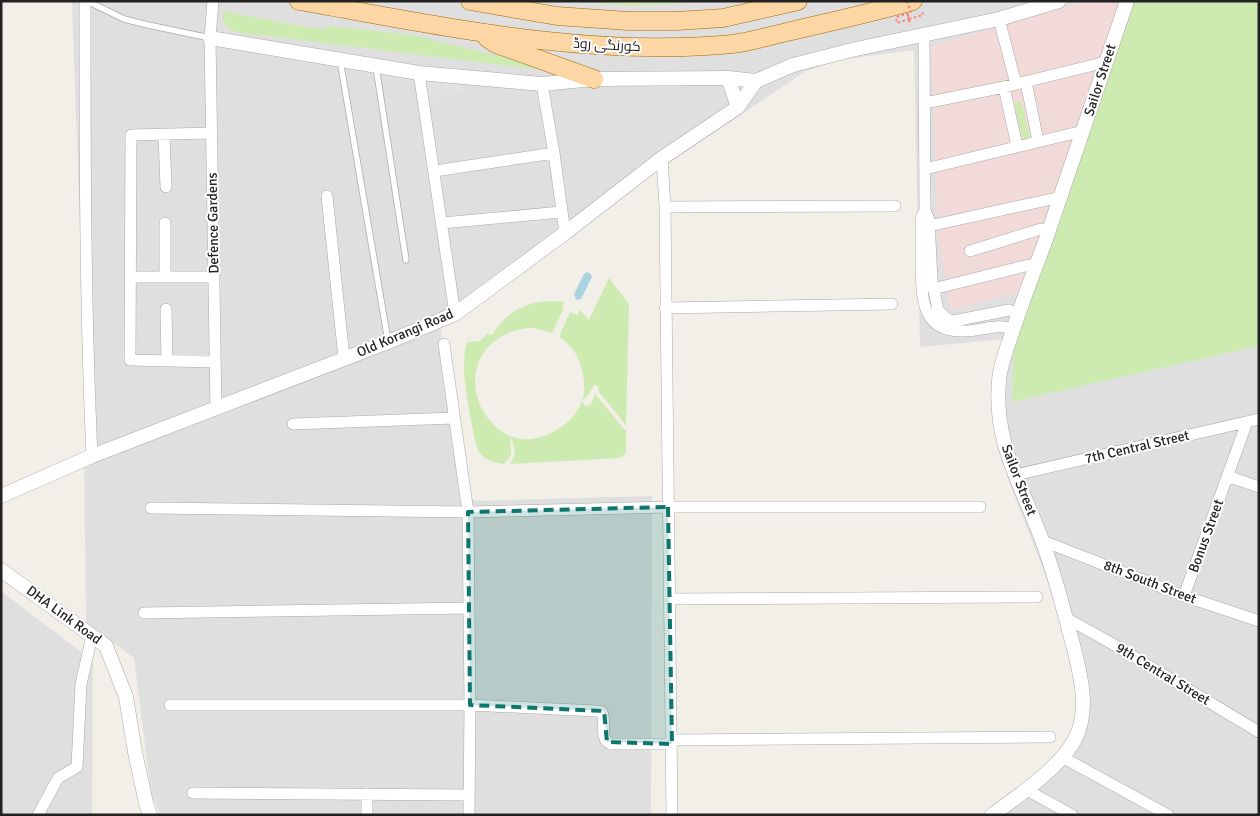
<svg xmlns="http://www.w3.org/2000/svg" width="1260" height="816" font-family="Signika,Cairo,sans-serif">
<style>
.residential{fill:#e0dfdf}
.commercial{fill:#f2dad9}
.grass{fill:#cdebb0}
.parking{fill:#e2e2e2}
.water{fill:#aad3df}
.lines{fill:none;stroke-linecap:round;stroke-linejoin:round}
.service-casing{stroke:#a9a9a9;stroke-width:7}
.minor-casing{stroke:#a9a9a9;stroke-width:12}
.tertiary-casing{stroke:#a9a9a9;stroke-width:15}
.primary-casing{stroke:#a06b00;stroke-width:19}
.path{stroke:#fa8072;stroke-width:2;stroke-dasharray:2.5 2.5;stroke-linecap:butt}
.service{stroke:#fff;stroke-width:5.5}
.minor{stroke:#fff;stroke-width:11}
.tertiary{stroke:#fff;stroke-width:14}
.primary{stroke:#fcd6a4;stroke-width:18}
.path-bridge{stroke:#fa8072;stroke-width:2;stroke-dasharray:2.5 2.5;stroke-linecap:butt}
.marked{fill:#0f766e;fill-opacity:0.2;stroke:#0f766e;stroke-width:4;stroke-dasharray:10 6;stroke-linejoin:round}
.labels{text-anchor:middle;dominant-baseline:central;stroke-width:4;stroke-linejoin:round;paint-order:stroke}
.street-label{font-size:14px;fill:#222;stroke:#fff}
</style>
<rect width="100%" height="100%" fill="#f2efe9"/>
<!-- residential -->
<path class="residential" d="M72 1H1259V815H983L1036 776 1064 748 1077 720V687L1050 587 1008 479 996 412 1005 339 920 347 914 50 839 60 806 71 648 177 440 327 471 498 475 501 652 496 651 815H160L151 793 134 658 86 623 84 459 88 457Z
M1 591 93 661 92 815H1Z"/>
<!-- commercial -->
<path class="commercial" d="M1087 1H1121L1022 292 951 310 938 238 931 46Z"/>
<!-- grass -->
<path class="grass" d="M577 1H722L631 6Z
M1132 1H1259V346L1012 402 1014 345Z
M223 11 302 26 324 29 331 26 413 35 539 66 535 69 235 32C226 27 221 21 223 11Z
M1021 101 1030 138 1023 140 1014 103Z
M609 278 629 304 626 426 599 392 598 386 594 385 589 394 582 401 585 406 591 405 595 394 626 431V453L620 458 510 464 515 455 512 438 510 442C512 452 512 456 504 464 495 463 486 461 480 453 474 447 465 384 464 373 464 363 464 351 467 342L480 341 487 334 492 335C509 308 532 298 564 302L562 306 564 308 552 333C547 332 540 329 534 328 514 327 493 338 482 355 473 371 473 391 481 407 486 418 498 431 510 436 536 447 573 427 582 401 586 390 584 377 581 367 578 355 570 343 559 337L570 312 577 315 580 310 589 320Z"/>
<!-- parking -->
<path class="parking" d="M426 78 464 82V93L429 99Z"/>
<!-- water -->
<path class="water" d="M587 272 591 274 592 277 581 299 576 300 574 294 584 274Z"/>
<g class="lines">
<!-- service casing -->
<g class="service-casing">
<path id="service" d="M87 1 124 19 148 25 210 38
M340 60 388 341
M376 67 406 260"/>
</g>
<!-- minor casing -->
<g class="minor-casing">
<path id="minor" d="M85 1C85 153 85 304 92 456
M213 1 210 38 216 409
M999 19 1016 84
M924 36 925 210 929 220 932 281 938 310 947 319 954 321 1009 310 1019 314
M419 73 455 314
M1026 82 1038 141
M542 84 554 153 565 233
M1004 87 1017 146
M925 103 1004 87 1106 62
M212 133 131 135 130 360 215 362
M164 135 166 187
M662 158 665 207 672 815
M925 169 1083 131
M435 171 554 153
M327 196 344 358
M665 207 895 206
M925 210 921 218C921 234 921 249 921 265 922 298 921 332 964 331 981 331 998 323 1013 329
M165 223V277
M442 223 561 212
M929 226 1061 197
M970 251 1041 229 1048 232
M131 277H214
M933 289 1029 265 1035 268
M665 308 892 304
M166 309 167 361
M293 424 454 418
M1015 475 1259 419
M1227 476 1259 487
M151 508 468 512 444 344
M1043 541 1184 596 1259 621
M1184 596 1247 422
M669 599 1037 597
M144 613 469 608
M1066 618 1111 643 1259 732
M170 705H470L597 711 602 712C607 722 598 739 611 744H672
M671 740 1050 737
M1062 757 1168 815
M1027 790 1072 815
M193 793 469 795
M367 794V815
M38 815 58 778 77 767 81 684 92 636
M469 815 470 705 468 512 668 507H980"/>
</g>
<!-- tertiary casing -->
<g class="tertiary-casing">
<path id="tertiary" d="M210 38 419 73 542 84 594 79 728 78 756 81 793 65 856 49 999 19 1059 1
M728 78 738 107
M1 496 92 456 388 342 455 314 565 233 662 158 738 107 756 81
M1 570 106 646 126 697 135 752 146 803 150 815
M992 815C1017 797 1059 768 1074 741 1091 711 1080 672 1072 641 1063 608 1055 575 1043 543 1023 487 993 444 999 381 1000 364 1008 346 1013 330 1023 300 1034 271 1045 242 1073 162 1099 81 1127 1"/>
</g>
<!-- primary casing -->
<g class="primary-casing">
<path id="primary" d="M299 1C442 26 587 58 732 44 750 42 769 36 787 32 829 22 871 13 913 1
M470 1 557 16 628 21H677L723 18 798 1
M487 38 496 44 594 79"/>
</g>
<!-- path -->
<path class="path" d="M908 15 910 25
M909 19 923 15 922 11"/>
<!-- service -->
<use href="#service" class="service"/>
<!-- minor -->
<use href="#minor" class="minor"/>
<!-- tertiary -->
<use href="#tertiary" class="tertiary"/>
<!-- primary -->
<use href="#primary" class="primary"/>
<!-- path-bridge -->
<path class="path-bridge" d="M907 1 911 13 896 17 897 23 909 19"/>
</g>
<!-- marked area -->
<path class="marked" d="M668 507 672 744 607 742 604 711 470 705 468 512Z"/>
<g class="labels">
<!-- street labels -->
<g class="street-label">
<text transform="translate(607 45) rotate(3)">کورنگی روڈ</text>
<text transform="translate(1100 80) rotate(-72)">Sailor Street</text>
<text transform="translate(213 223) rotate(-91)">Defence Gardens</text>
<text transform="translate(405 333) rotate(-23)">Old Korangi Road</text>
<text transform="translate(1137 447) rotate(-13)">7th Central Street</text>
<text transform="translate(1019 480) rotate(69)">Sailor Street</text>
<text transform="translate(1206 536) rotate(-70)">Bonus Street</text>
<text transform="translate(1150 582) rotate(21)">8th South Street</text>
<text transform="translate(64 615) rotate(36)">DHA Link Road</text>
<text transform="translate(1163 674) rotate(31)">9th Central Street</text>
</g>
</g>
<!-- border -->
<rect width="1260" height="816" fill="none" stroke="#222222" stroke-width="5"/>
</svg>
